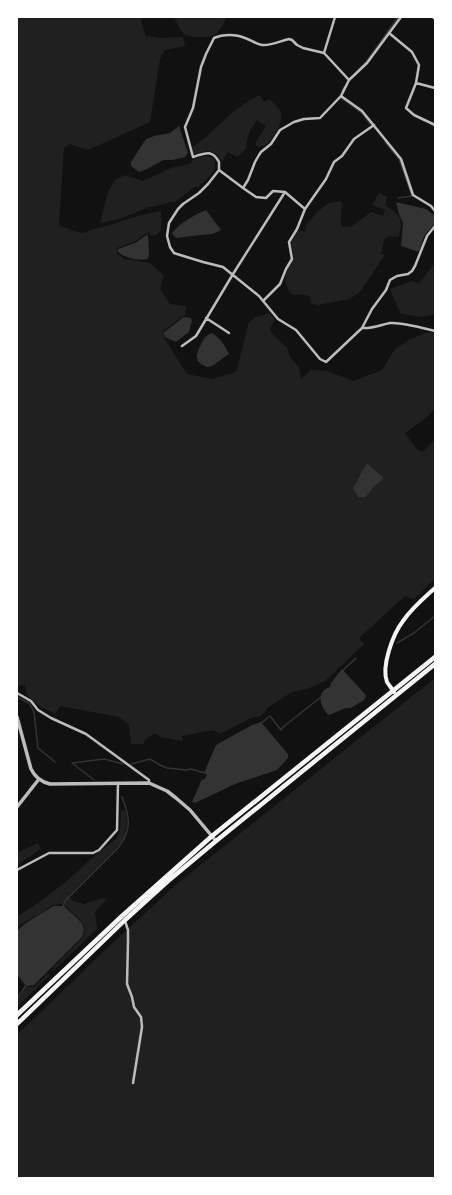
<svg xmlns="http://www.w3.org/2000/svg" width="452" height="1195" font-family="Cabin,sans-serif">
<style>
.green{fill:#202020;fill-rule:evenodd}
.water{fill:#333}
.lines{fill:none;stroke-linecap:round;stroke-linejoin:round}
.stream{stroke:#333;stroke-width:1.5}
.minor{stroke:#bcbcbc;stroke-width:2.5}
.tertiary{stroke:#bcbcbc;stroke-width:3.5}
.secondary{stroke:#f5f5f5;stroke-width:4}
.trunk{stroke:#f5f5f5;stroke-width:4.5}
</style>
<rect width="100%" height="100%" fill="#111"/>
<!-- green -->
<path class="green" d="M17 17H143L141 21 146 36 161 38 183 37 185 46 165 50 160 59 150 122 88 150 70 144 64 148 59 225C66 228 75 232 83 233 87 233 90 230 94 229 117 224 138 214 161 211V230L158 234 151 236 148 232 134 242 117 248V254L125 259 150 263 164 276 160 289 170 304 186 306 185 315 162 332 164 338 187 374 212 379 236 372 249 322 256 317 269 313 275 319 270 328 271 332 287 348 290 357 299 367 301 379 311 370 327 371 353 381 382 370 395 349 409 340 425 333H435V409L422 421 405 433 416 448 421 452 425 450 435 439V579L414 599 405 596 359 638 364 644 325 681 307 689 292 692 267 708 265 712 261 716 251 718 220 734 213 730 182 736 183 741 160 737 157 734C151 734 146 738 143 744H131L129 725 119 717 60 706 55 714 38 705 27 695 25 685 19 686 17 687ZM367 463 384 478 374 487 366 497Z
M174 17H227C224 22 221 29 217 33 213 38 192 38 186 35 180 32 177 23 174 17Z
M260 95 264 102 269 99C274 103 280 108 281 114 283 123 274 137 268 143 265 146 261 147 256 146V142L266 126 257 120C252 127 245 138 247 147L238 157 228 152 222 162C214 148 208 150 194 154L192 147C204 140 213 130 224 120 235 110 247 101 260 95Z
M205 156 212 157C222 169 206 179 198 188L196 186 175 202H170L160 205 149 207 120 219 100 223 108 192 115 180 125 175 143 181 171 168 189 164 194 159Z
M379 193 387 197 385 205C401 216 403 217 399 237L389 236 384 240 381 254 385 255 360 292 350 299 318 305 311 303 310 297C301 292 299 297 290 293 282 277 285 274 294 259L291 243 298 231H305L307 224 318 211 329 203 341 201C344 210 338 218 342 227L352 226 371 212 383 216 385 210 372 205Z
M435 263V314L422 317 401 314 393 297 390 289 411 281 419 283Z
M435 678V1178H17V1035L105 950 179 882Z
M122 810 126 812 127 824 124 838 117 847 69 895 72 901 84 904 103 898 106 900 95 912 97 929 53 971 54 967 83 938 85 930 83 923 66 906 62 904 52 905 42 913 21 924 17 928V918L19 915 35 905 66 882 93 857 116 839 120 831 121 811Z
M38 843 41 849 17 865V853Z
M48 974 50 975 17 1007V1001L26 987H34Z"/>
<!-- water -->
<path class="water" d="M179 126 188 153 185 157 172 160H163L147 169 139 172 131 166V162L146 139 154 136 170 133Z
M396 202 426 209 435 216V223L424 236 419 252 401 246 403 223 399 214Z
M206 210 221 230 213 234 200 235 176 238 172 233C181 222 193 216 206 210Z
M148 234 149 256 147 259C138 261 125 258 118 252V249L135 243Z
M184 317 190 318 192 320 189 332 176 342 165 337 163 333Z
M212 333C220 338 225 345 229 354L212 366 207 367C194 362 195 356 201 344 204 339 206 335 212 333Z
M367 463 384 478 374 487 366 497H358L353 488Z
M342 669 365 694 366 697 364 700 351 708H346L329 715C323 711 318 700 322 693 323 690 327 688 330 687L331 683Z
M261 722 288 754V758L277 770 235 784 195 803 192 802 202 779 204 780 207 775 204 773 216 745 252 725Z
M53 906H64L82 923 84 930 82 937 34 985 26 986 17 974V931C27 920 41 915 53 906Z"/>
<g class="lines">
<!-- stream -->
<path class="stream" d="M360 68 366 62 398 17
M342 91 344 87
M341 98 363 114 370 124
M385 142 399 159 412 196 398 198
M397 643 414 633 435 616
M343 671C346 666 352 663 356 658
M17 697 29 703 34 712 38 748 55 762
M260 724 270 716 281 730 283 727 321 697
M72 763 104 759 123 764
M72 763 94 780
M131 764 150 759 160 765 167 768 186 770 191 769 205 773
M63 906 65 901 118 848C132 830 130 817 122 797
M17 999 26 985"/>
<!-- minor -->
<path class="minor" d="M401 17 367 63 349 80 341 96 362 111 401 159 413 195 431 206 435 211
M433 17 435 19
M389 33 412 52 419 65 416 83 435 88
M324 53 335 17
M349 80 324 53 303 48 297 45 292 40 289 39C280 41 271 46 262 45 256 44 251 40 245 38 236 34 223 34 214 38L206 54 201 67 193 108 185 127 193 157C205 153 212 149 219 162V170L208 184 199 193 183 204 178 209 169 223 167 236 170 247 174 253 177 254 203 262 223 267 259 296 278 319 296 330 320 359 326 362 362 328 372 309 386 290 390 280 397 276 408 274 412 271 415 266 427 236 435 226
M416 83 406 108 414 115 435 125
M219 170 243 188
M305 209 285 192 273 191 266 198 256 197 243 188 248 180 255 162 259 155 261 152 271 144 280 130 294 122 304 119 320 118 341 96
M263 301 280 284 286 269 292 259 289 242 297 229 305 209 326 179 334 162 342 156 354 139 374 125
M206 318 229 333
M362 328C372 329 380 325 390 323 402 322 423 328 435 331
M182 346 196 336 233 274 285 192
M17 693 31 701 38 710 51 718 86 734 149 780V783
M17 870 49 853H93L99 850 117 830 118 783
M125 921 128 930V942L127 984 132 997 134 1007 141 1017 142 1027 133 1083"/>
<!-- tertiary -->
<path class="tertiary" d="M17 717 31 769C35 777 41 782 50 784L149 783 167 791 176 798 190 810 216 841
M17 807 39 779"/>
<!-- secondary -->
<path class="secondary" d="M394 692C392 689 389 685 387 682 381 666 393 634 403 621 412 608 424 598 435 588"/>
<!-- trunk -->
<path class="trunk" d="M17 1015 122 916 212 836 435 657
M17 1024 125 920 168 881 216 841 435 664"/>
</g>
<!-- border -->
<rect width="452" height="1195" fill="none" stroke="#ffffff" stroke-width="36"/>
</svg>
